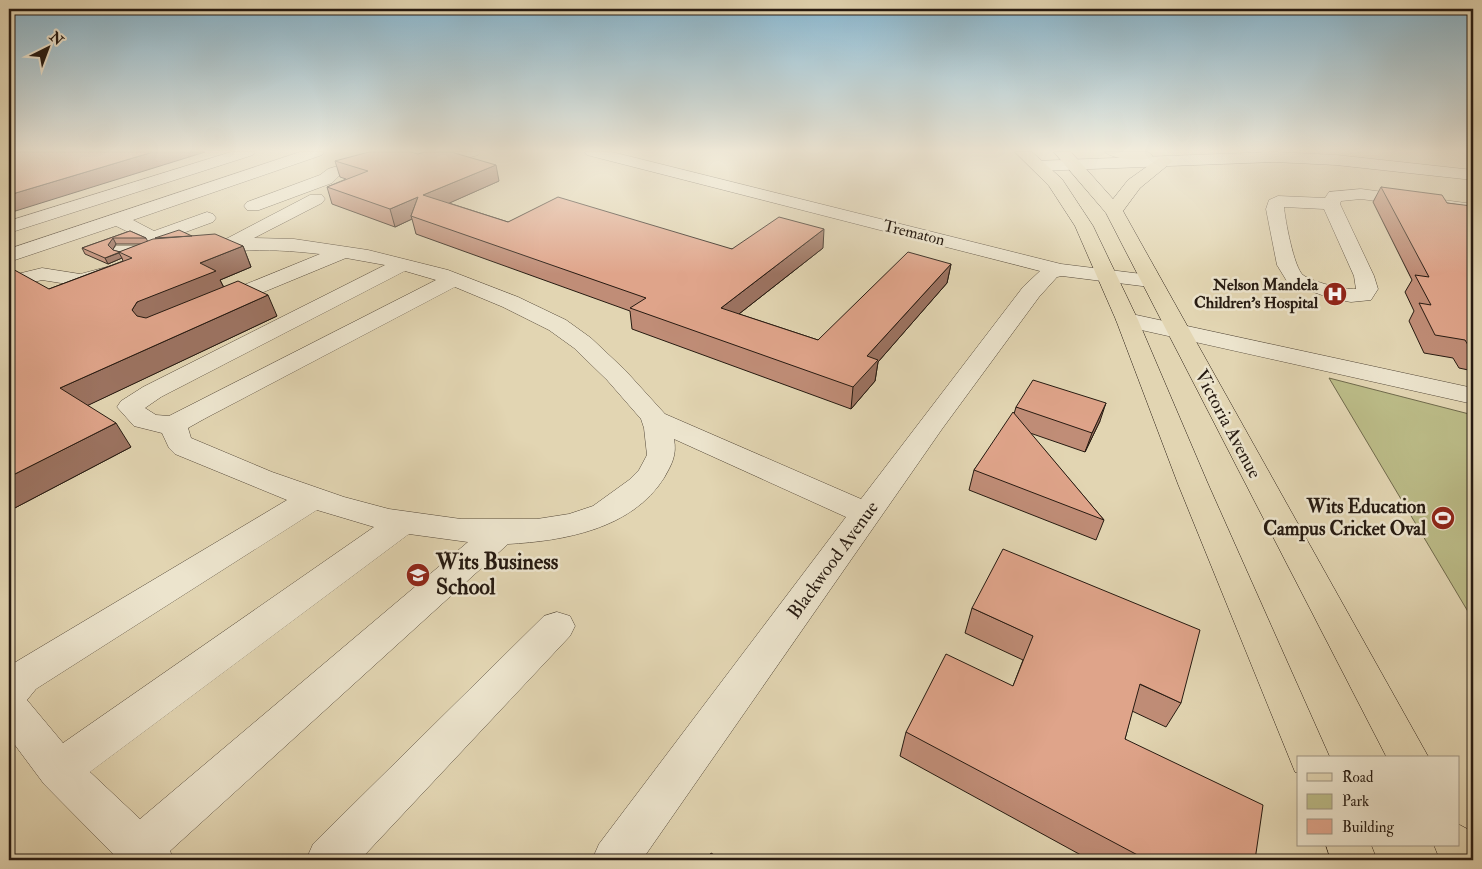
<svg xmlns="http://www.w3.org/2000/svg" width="1482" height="869" font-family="'IM FELL Double Pica',serif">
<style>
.green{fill:#bbbb87;stroke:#706a4c}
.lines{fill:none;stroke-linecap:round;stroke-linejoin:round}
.minor-casing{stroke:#554939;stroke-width:1}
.major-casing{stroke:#261a11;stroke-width:1}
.minor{fill:#ece4cd;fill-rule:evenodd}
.major{fill:#e2d5b2;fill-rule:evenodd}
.wall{fill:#c08d77;stroke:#261a11;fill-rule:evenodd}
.shaded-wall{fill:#9c7361;stroke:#261a11}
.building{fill:#dfa48a;stroke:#261a11}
.labels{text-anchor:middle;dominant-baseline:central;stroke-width:5;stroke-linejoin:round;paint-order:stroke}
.far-street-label{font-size:16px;fill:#261a11;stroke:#ece4cd}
.far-poi-label{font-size:16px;font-weight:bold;fill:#261a11;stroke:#ece4cd;text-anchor:end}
.street-label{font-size:19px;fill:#261a11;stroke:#ece4cd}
.poi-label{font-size:19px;font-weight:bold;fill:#261a11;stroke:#ece4cd;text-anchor:end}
.near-poi-label{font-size:22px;font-weight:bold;fill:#261a11;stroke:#ece4cd;text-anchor:start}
</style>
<rect width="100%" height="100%" fill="#e2d5b2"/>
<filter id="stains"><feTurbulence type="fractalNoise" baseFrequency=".004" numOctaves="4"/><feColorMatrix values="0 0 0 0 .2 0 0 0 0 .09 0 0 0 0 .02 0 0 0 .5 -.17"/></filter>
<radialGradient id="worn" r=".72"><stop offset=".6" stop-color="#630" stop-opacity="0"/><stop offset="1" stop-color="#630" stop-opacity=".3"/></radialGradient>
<!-- green -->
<path class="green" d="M1329 378 1473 415V620Z"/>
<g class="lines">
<!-- minor casing -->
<g class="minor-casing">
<path id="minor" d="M231 152H255L253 155 9 233V221Z
M300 152H324L322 155 133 220 154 231 207 212 213 214 216 218 213 222 153 244 116 226 9 262V249Z
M425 152H480L478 155 449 163 419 160 417 157 419 154Z
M585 152H612L1061 264 1150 275 1157 277 1161 281 1157 285 1150 287 1062 276 1057 277 1039 297 942 429 642 860H592L599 844 846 517 674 439C677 455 672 464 664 478 632 529 564 541 508 544L170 851 174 860H119L44 784 9 737V666L287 500 175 454 169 448 162 433 134 426 117 407 121 401 143 387 385 265 346 258 220 310 212 308 209 303 212 298 320 254C293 251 266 249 239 251 198 253 157 264 116 254L113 250 116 246H173L224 240 310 195H322L325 199 322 203 254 238 294 239 368 250 448 270 518 297 566 320 591 338 625 370 665 414 861 499 1023 287 1040 271 587 155ZM405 271 436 280 169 416 156 415 145 408 161 397ZM455 287 503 307 549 330 574 348 607 380 641 419 644 428 647 455 639 470 629 480 593 506 569 514 537 519H461L389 509 344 497 272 472 191 438 188 428 204 419ZM317 510 374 527 63 743 27 700 36 689ZM409 534 468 542 140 819 90 772Z
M1275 152 1336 155 1473 170V180L1336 165 1275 162 1038 171 1030 166 1038 161Z
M374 155 382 160 380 163 340 175 332 183 259 210H247L244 206 247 202 320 175 328 169Z
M1361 189 1473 204V214L1361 199 1341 201 1340 204 1374 276 1378 289 1371 300 1351 302 1333 299 1288 283 1277 265 1266 209 1269 200 1278 196 1325 198 1329 192ZM1284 207 1324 209 1354 276 1356 289C1345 290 1312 282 1303 275 1294 268 1285 219 1284 207Z
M111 266 118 268 121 272 118 276 80 286 42 280 9 288V276L42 268 80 274Z
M1127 313 1473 388V404L1119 325 1116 320 1119 315Z
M557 612 570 616 575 626 570 636 360 860H306L313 844 544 616Z"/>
</g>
<!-- major casing -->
<g class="major-casing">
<path id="major" d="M1015 152H1032L1062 179 1093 226 1138 320 1208 484 1330 758H1298V773L1295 772 1178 484 1116 320 1075 226 1049 186Z
M1054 152H1071L1113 199 1128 180 1159 158 1165 156 1173 161 1140 188 1123 211 1429 758H1387L1106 213Z
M1105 152H1148L1153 156C1147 163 1111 159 1105 152Z
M1458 824 1473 832V860H1440L1434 845H1458Z
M1326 845H1371L1377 860H1331Z"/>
</g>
<!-- minor -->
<use href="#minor" class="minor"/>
<!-- major -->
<use href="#major" class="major"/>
</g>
<!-- wall -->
<path class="wall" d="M335 161 499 181 449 203 508 222 732 249 823 248 739 314 818 340 951 264 947 283 878 362 875 381 851 409 632 329 630 311 416 234 412 219 395 227 332 204 327 187 346 179 340 177Z
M1381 187 1447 203 1473 207V371L1459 368 1453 358 1424 353 1409 321 1414 311 1405 292 1412 280 1373 202Z
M130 231 146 238 148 242 156 239 155 238 192 236 243 246 251 267 220 280 223 286 277 316 88 405 131 447 9 511 49 289 123 261 122 258 108 264 85 254 82 248ZM116 244H141L120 252 112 250Z
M1016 407 1100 421 1085 452 1030 433 1104 520 1096 540 969 490 974 470 1014 414Z
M972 608 1181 703 1166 727 1132 711 1125 739 1255 860H1090L900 756 906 732 1013 686 1023 660 965 633Z"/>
<!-- shaded-wall -->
<path class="shaded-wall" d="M153 152H205L9 213V195Z
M496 165 499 181 427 213 423 195Z
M418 197 411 216 412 219 395 227 390 209Z
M824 229 823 248 721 328V308Z
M113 238 116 244 112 251 108 245Z
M243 246 251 267 220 280 226 292 144 332 132 310 137 302 200 263Z
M119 253 122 258 108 264 105 258Z
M951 264 947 283 878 362 875 381 851 409 853 387 867 356Z
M268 295 277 316 76 411 60 388Z
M1106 403 1100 421 1085 452 1092 433Z
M116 423 131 447 9 511V477Z"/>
<!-- building -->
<path class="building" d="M9 152H153L9 195Z
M369 152H411L418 154 425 152H451L496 165 423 195 508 222 558 197 732 249 779 217 824 229 721 308 818 340 908 252 951 264 867 356 878 360 853 387 630 308 646 298 411 216 418 197 390 209 327 187 368 171 335 161Z
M1381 187 1442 195 1447 203 1472 206 1473 207V350H1471L1465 340 1435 335 1419 303 1431 305 1415 275 1429 277Z
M179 230 192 236 155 238Z
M130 231 146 238H113L108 245 113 250 120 252 105 258 82 248Z
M215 234 243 246 200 263 216 271 137 302 132 310 137 316 146 318 238 281 268 295 60 388 116 423 9 477V267L49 289 132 258 119 252 153 239Z
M1033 380 1106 403 1092 433 1016 407Z
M1013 412 1104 520 974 470Z
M1003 549 1200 630 1181 703 1140 684 1125 739 1263 805 1255 860H1147L906 732 946 654 1013 686 1033 636 972 608Z
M711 853 723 860H707Z"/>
<!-- sky -->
<linearGradient id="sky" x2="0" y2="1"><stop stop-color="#87b6cf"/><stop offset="0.55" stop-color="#f2ecdc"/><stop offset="1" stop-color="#f2ecdc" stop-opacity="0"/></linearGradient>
<rect width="1482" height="274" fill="url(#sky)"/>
<!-- icons -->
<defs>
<g id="hospital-disc" transform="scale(1.25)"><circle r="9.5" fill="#8f2418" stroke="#ece4cd"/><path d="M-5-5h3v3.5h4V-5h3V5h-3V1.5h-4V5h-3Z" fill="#fff"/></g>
<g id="stadium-disc" transform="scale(1.25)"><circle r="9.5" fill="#8f2418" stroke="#ece4cd"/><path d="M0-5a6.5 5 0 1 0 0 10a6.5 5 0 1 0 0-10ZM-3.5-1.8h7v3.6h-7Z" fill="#fff"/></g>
<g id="university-disc" transform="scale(1.25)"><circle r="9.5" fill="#8f2418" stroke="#ece4cd"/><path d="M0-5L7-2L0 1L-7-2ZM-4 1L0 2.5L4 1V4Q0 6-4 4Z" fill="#fff"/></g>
</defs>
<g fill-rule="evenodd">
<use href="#hospital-disc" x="1335" y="294"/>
<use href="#stadium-disc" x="1443" y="518"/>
<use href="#university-disc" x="418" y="575"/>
</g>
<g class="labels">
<!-- far-street labels -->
<g class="far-street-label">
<text transform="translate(914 233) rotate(14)">Trematon</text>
</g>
<!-- far-poi labels -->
<g class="far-poi-label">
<text x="1318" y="285">Nelson Mandela<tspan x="1318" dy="18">Children's Hospital</tspan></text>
</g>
<!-- street labels -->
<g class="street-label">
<text transform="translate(1228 424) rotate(62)">Victoria Avenue</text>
<text transform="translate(833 560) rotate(-54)">Blackwood Avenue</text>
</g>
<!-- poi labels -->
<g class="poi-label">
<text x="1426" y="507">Wits Education<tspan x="1426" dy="22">Campus Cricket Oval</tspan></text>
</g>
<!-- near-poi labels -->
<g class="near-poi-label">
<text x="436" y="562">Wits Business<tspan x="436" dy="25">School</tspan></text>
</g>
</g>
<!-- margin -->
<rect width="1482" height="869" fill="none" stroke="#e2d5b2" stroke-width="30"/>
<rect x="10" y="10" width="1462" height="849" fill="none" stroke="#261a11" stroke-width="2.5"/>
<rect x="15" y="15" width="1452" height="839" fill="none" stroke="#261a11"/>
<!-- legend -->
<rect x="1297" y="756" width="162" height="90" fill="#ece4cd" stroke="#9d9382"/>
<rect x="1307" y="773" width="25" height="8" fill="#e2d5b2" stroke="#9d9382"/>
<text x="1342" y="782" font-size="15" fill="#261a11">Road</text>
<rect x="1307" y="794" width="25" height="15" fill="#bbbb87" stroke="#9d9382"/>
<text x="1342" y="806" font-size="15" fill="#261a11">Park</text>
<rect x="1307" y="819" width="25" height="15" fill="#dfa48a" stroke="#9d9382"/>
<text x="1342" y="832" font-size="15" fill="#261a11">Building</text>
<!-- north arrow -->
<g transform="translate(48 48) rotate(42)" stroke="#ece4cd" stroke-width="4" paint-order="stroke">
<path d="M0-4L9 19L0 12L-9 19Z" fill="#261a11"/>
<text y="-8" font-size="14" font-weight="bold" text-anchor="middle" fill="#261a11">N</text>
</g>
<rect width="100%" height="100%" filter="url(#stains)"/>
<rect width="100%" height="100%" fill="url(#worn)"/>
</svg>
